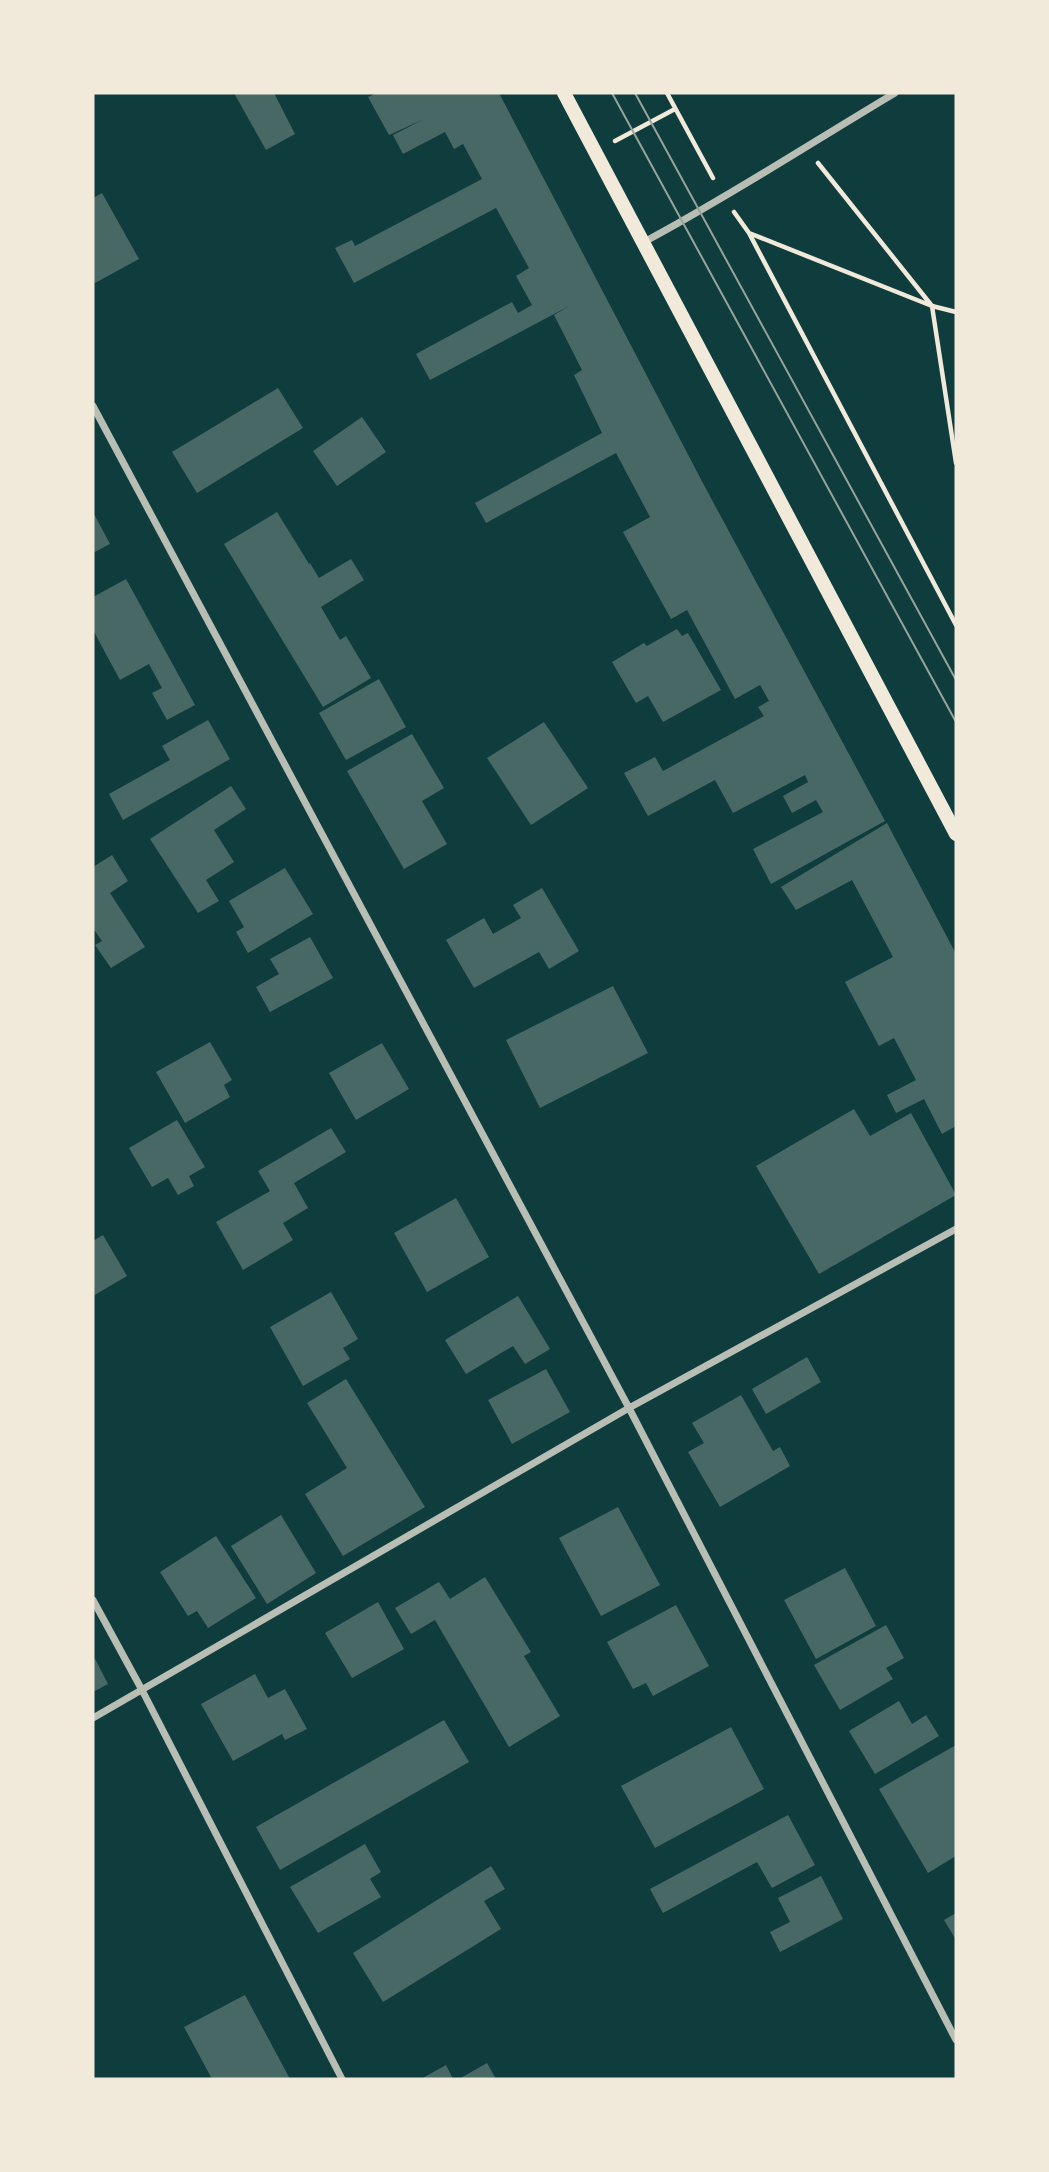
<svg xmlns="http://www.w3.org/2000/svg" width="1049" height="2172" font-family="Raleway,sans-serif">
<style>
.building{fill:#486865}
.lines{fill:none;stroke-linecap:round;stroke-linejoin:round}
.path{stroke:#f1e9da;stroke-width:4.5}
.minor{stroke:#b8beb3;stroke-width:7}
.secondary{stroke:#f1e9da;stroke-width:14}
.tram{stroke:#97a49c;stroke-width:2}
</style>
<rect width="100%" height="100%" fill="#0f3d3e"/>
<!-- building -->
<path class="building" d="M234 93H274L295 134 266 150Z
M377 93H499L705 487 885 821 771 884 753 849 823 812 816 800 792 813 783 796 808 782 805 775 733 813 715 780 648 816 624 773 655 757 663 771 764 716 758 707 769 701 760 685 735 699 687 610 671 619 623 532 650 517 616 453 486 523 475 503 602 433 574 375 582 370 554 315 571 305 430 380 416 354 512 302 518 313 532 305 516 276 529 268 496 208 354 283 335 248 352 240 355 246 482 179 463 144 454 149 445 132 403 154 393 135 424 119 389 135 368 97Z
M102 193 139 259 95 283 93 279V198Z
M278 388 303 428 197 493 172 452Z
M362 417 386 452 337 486 313 451Z
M93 512 110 544 93 553Z
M277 512 309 564 310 563 319 578 351 559 364 580 321 607 340 640 346 636 371 678 323 707 224 544Z
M126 579 195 705 167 720 152 693 162 688 149 664 120 680 93 630V597Z
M677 629 682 636 688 633 721 690 663 722 648 696 636 703 612 662 644 643 647 646Z
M379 679 406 727 346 760 319 713Z
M208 720 230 759 123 820 109 794 170 760 162 746Z
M544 722 588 788 531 825 487 758Z
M412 734 444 788 422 801 447 844 404 869 347 771Z
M231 786 246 809 214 830 234 862 206 880 219 901 198 913 150 839Z
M887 823 956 954V1126L942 1134 924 1099 896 1113 887 1095 916 1080 894 1038 879 1046 845 982 893 957 852 880 796 910 781 887Z
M112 855 128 881 110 893 145 947 111 968 95 945 102 941 93 928V867Z
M285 868 313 914 248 953 236 932 244 927 229 901Z
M542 888 579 951 549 969 539 952 474 988 446 940 484 918 493 934 521 918 513 905Z
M310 937 333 978 270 1012 256 987 279 974 270 959Z
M613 986 648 1053 540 1108 506 1040Z
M210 1042 232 1080 224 1085 230 1097 185 1123 156 1072Z
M382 1043 409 1089 356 1120 329 1073Z
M854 1109 870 1136 911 1113 956 1195 819 1274 756 1166Z
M177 1120 205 1167 189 1176 194 1186 178 1195 168 1178 152 1187 129 1148Z
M331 1128 346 1152 294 1183 308 1208 283 1223 293 1240 243 1270 216 1222 270 1191 258 1171Z
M456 1198 489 1257 427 1292 394 1233Z
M103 1235 127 1276 93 1296V1241Z
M331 1292 358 1339 343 1348 350 1359 303 1386 270 1327Z
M518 1296 550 1349 525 1364 513 1346 466 1374 445 1340Z
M807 1357 821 1382 766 1414 752 1389Z
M546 1369 570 1412 512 1444 488 1400Z
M346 1379 425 1507 343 1556 305 1494 347 1468 307 1403Z
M741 1395 773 1451 780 1447 790 1466 720 1507 688 1452 704 1443 692 1423Z
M618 1507 660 1585 601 1616 559 1538Z
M281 1515 316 1573 267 1604 231 1546Z
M216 1536 256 1598 208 1628 197 1611 188 1616 160 1572Z
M845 1568 876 1626 816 1659 784 1600Z
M485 1577 531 1652 524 1656 560 1716 509 1747 435 1620 411 1634 395 1608 439 1582 450 1599Z
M378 1602 404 1649 352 1678 325 1633Z
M676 1605 709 1666 653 1696 646 1683 633 1689 607 1642Z
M886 1625 904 1658 886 1668 893 1679 840 1710 814 1665Z
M93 1655 108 1684 93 1692Z
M255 1674 268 1698 285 1689 307 1729 285 1740 282 1734 233 1761 201 1704Z
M899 1701 912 1724 926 1715 939 1736 875 1774 849 1731Z
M444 1720 469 1762 280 1870 256 1827Z
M731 1727 764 1789 655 1848 621 1786Z
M956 1745V1856L928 1873 879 1789Z
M788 1815 815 1865 772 1888 757 1862 663 1913 650 1889Z
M365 1844 381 1872 370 1879 381 1897 318 1933 290 1887Z
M491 1866 505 1889 484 1901 501 1929 383 2002 353 1953Z
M821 1876 843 1919 780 1952 770 1932 790 1922 778 1898Z
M956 1913V1940L944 1920Z
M245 1995 290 2079H212L184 2027Z
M487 2063 496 2079H459Z
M446 2065 453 2079H421Z"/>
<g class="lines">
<!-- path -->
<path class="path" d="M667 93 713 178
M615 141 675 109
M818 163 932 306 956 463
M734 212 749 233 932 306 956 312
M749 233 956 625"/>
<!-- minor -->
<path class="minor" d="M644 242C730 196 811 143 895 93
M93 406 629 1408 956 2040
M93 1600 142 1690 342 2079
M93 1718 629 1408 956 1229"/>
<!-- secondary -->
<path class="secondary" d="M564 93 956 834"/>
<!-- tram -->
<path class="tram" d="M612 93 956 722
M635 93 956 680"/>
</g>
<!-- border -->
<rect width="1049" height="2172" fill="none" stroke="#f1e9da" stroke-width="189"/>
</svg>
